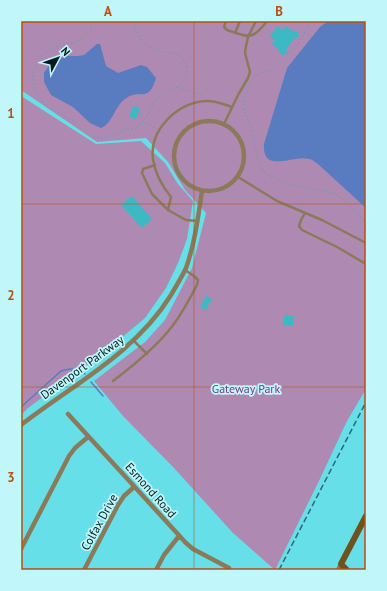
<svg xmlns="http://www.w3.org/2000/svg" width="387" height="591" font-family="'PT Sans',sans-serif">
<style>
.green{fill:#ae8ab2}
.water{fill:#597bbf}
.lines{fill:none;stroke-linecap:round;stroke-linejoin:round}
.stream{stroke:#597bbf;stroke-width:1.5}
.building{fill:#3bbac4}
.path{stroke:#48a4ab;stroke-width:1;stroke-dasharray:1 3;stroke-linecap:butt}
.lane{stroke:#8b7a5a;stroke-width:2.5}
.street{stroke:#8b7a5a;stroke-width:4.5}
.secondary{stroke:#6c5320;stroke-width:6}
.rail{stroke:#2b6b70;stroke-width:1.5;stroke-dasharray:6 3;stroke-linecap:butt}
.grid{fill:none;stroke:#ba4d10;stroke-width:1;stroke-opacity:0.55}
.labels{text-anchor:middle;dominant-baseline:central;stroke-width:3.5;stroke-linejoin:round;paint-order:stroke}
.street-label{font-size:12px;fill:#041e20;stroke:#c1f6fb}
.park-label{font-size:12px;fill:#7b3684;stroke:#c1f6fb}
.neatline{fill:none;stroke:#ba4d10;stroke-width:1.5}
.grid-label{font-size:13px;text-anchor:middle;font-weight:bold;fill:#ba4d10}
</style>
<rect width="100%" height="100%" fill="#66dfe9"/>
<!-- green -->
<path class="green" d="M21 21H366V389L347 421 319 481 275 570 233 533 174 468 123 416 94 381 145 342 165 320 192 268 206 213 185 190 168 162 146 138 97 142 21 90Z
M21 96 96 144 141 141 165 163 178 184 193 201 187 239 178 263 166 288 145 318 107 350 28 408 21 415Z"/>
<!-- water -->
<path class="water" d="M328 21H366V208L318 164C315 162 312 159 309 159 294 154 262 175 264 144L287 68 320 27Z
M97 44H100L106 66 118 73 141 65 147 67 156 78C148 105 140 87 125 99 114 107 113 123 101 128L90 123 73 107 51 95 44 82V73L50 64 66 56H78L84 55Z"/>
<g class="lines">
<!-- stream -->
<path class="stream" d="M91 382 103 396
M21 407 61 371C71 368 76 368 85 374"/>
</g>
<!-- building -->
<path class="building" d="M277 26 283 30 286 26 293 31H295L298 32 299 36 297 38 294 39 287 48 286 54 282 55 280 53 279 50 272 44 275 40 270 37Z
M133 106 140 108 136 119 129 117Z
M132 196 152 219 142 228 121 205Z
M206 296 212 299 206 310 200 307Z
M284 315 294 316 293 326 283 325Z"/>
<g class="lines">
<!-- path -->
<path class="path" d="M91 21V29L82 39 77 42 60 45 49 50 41 56 34 69 33 83 38 96 47 107 74 121 83 132 93 137 104 138 126 129H134L140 125 147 117 155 100 166 92 178 87 187 76C187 45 168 58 150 47 139 41 137 31 133 21
M310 21 301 40 292 50 271 71 259 73 251 81 244 100V111L251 127 258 159 265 173 272 177 289 184 334 193 344 200 366 222
M178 87 201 95 203 97
M139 114 144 122 157 129"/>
<!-- lane -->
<path class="lane" d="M226 21 224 27 227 30C249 37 252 41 267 21
M235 33 240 21
M224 124 238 95 248 78 250 72 245 53 246 46 248 37 256 21
M155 165 143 169 142 173 152 194 168 210
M238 177 277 201 322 220 366 243
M305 213 301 220 299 226 302 230 337 247 366 264
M198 221 186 220 168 210 171 197C162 186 155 174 153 159 149 129 178 103 205 101 215 100 223 104 232 107
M134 341 147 354
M113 381C134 365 154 349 170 329 181 316 189 300 197 285L198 280 194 276 185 270"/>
<!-- street -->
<path class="street" d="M174 156a35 35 0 1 1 70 0a35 35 0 1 1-70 0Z
M68 414 186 543 193 549 229 568 228 570
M21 425C74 384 135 353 171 295 176 286 182 277 186 268 195 243 198 217 202 191
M21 549 69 456 75 448 88 437
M84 570 118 505 124 496 134 487
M156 570 164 555 179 536
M338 570 341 564"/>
<!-- secondary -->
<path class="secondary" d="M347 570 341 564 366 516"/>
<!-- rail -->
<path class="rail" d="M279 570 366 402"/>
</g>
<!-- grid -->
<path class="grid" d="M194 21V570M21 204H366M21 387H366"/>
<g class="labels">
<!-- street labels -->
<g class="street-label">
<text transform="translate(82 367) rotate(-36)">Davenport Parkway</text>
<text transform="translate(151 490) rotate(48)">Esmond Road</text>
<text transform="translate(99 522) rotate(-61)">Colfax Drive</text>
</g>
<!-- park labels -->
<g class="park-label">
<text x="246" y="388">Gateway Park</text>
</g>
</g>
<!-- border -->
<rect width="387" height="591" fill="none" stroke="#c1f6fb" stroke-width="44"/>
<!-- north arrow -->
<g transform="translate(58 58) rotate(49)" stroke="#c1f6fb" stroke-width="3" paint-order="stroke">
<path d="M0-3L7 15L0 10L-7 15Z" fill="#041e20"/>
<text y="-6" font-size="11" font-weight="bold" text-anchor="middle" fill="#041e20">N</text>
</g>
<rect x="22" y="22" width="343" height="547" class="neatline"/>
<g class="grid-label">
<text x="108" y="16">A</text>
<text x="279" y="16">B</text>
<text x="11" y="118">1</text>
<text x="11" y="300">2</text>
<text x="11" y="482">3</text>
</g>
</svg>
